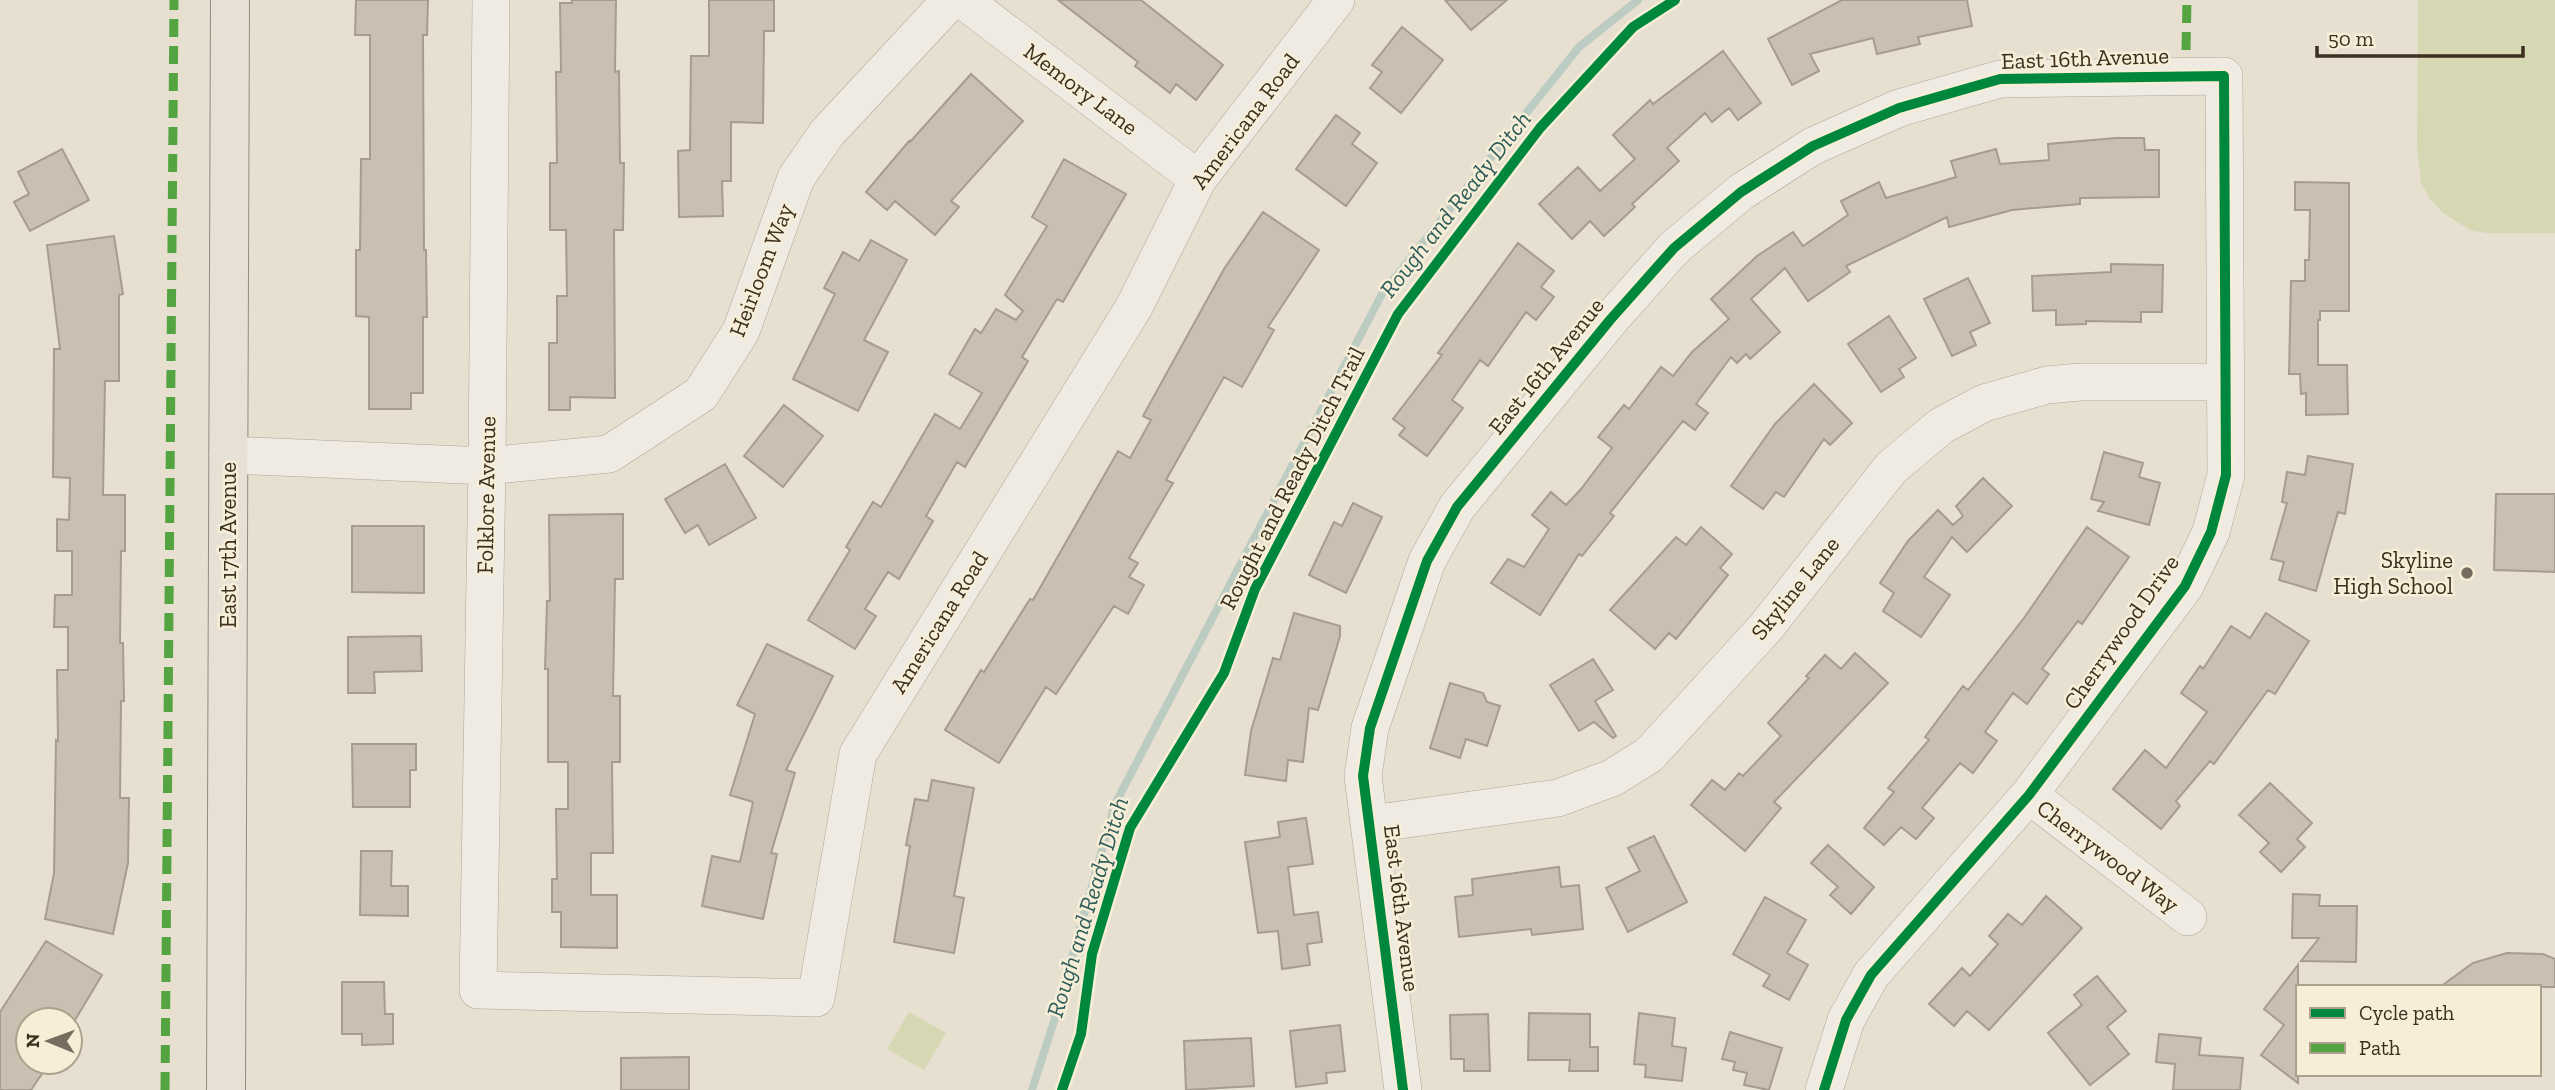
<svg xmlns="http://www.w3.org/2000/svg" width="2555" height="1090" font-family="'Zilla Slab',serif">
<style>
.green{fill:#d6d7b3}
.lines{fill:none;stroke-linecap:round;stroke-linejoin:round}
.stream{stroke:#bcccc2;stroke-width:8}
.building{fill:#cbbfb2;stroke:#a89c90;stroke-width:2}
.minor-casing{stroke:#ada599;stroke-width:38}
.major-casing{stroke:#928b80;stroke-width:40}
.minor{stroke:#efebe3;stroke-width:37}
.major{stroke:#e6e1d4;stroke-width:38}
.quiet{stroke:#54a441;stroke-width:9;stroke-dasharray:18 9;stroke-linecap:butt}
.cycleway-casing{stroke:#f7eed8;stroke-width:15}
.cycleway{stroke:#00873e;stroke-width:10}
.poi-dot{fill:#786c5e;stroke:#f7eed8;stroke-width:2.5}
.labels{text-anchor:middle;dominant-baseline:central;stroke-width:5;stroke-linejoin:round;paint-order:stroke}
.street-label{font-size:23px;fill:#3d2e20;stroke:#f7eed8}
.poi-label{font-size:23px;fill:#3d2e20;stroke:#f7eed8;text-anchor:end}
.water-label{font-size:24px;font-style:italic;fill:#2f5d5a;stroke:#f7eed8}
</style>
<rect width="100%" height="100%" fill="#e7e0d1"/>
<!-- green -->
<path class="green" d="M2418 0H2555V233H2487L2470 230 2443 213 2430 199 2421 183 2417 147Z
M909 1012 946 1033 924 1070 887 1049Z"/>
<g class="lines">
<!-- stream -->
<path class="stream" d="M1032 1090 1054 1021 1115 804 1382 294 1579 47 1638 0"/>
</g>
<!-- building -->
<path class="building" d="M356 0H428L427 35H423L424 250H426L427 317H423V393H411V409H369V317L356 316V250H360L361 159H370V35H355Z
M572 0H616L615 72 619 71 620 163H624L623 230H614L615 398 570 397V410H549V343H557V296H567L566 230H550V163H557L556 72H561L560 3H572Z
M709 0H774V31H764L763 123 731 122V181H722L723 216 679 217 678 151 690 150 691 56H709Z
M1058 0H1141L1223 65 1196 100 1176 84 1170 93 1135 66 1138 62Z
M1445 0H1507L1471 30Z
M1842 0H1967L1972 26 1918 37 1920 44 1877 54 1873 38 1810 54 1819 71 1792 85 1768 39Z
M1402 27 1443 60 1401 113 1370 88 1382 72 1372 65Z
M1723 51 1761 103 1738 120 1729 108 1712 122 1705 113 1667 148 1679 161 1632 204 1635 207 1604 236 1590 221 1572 239 1539 204 1578 167 1600 191 1635 159 1613 135 1650 100 1653 104Z
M971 74 1023 121 951 201 959 207 935 235 895 201 887 210 866 192 909 141 910 142Z
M1336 115 1360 133 1352 144 1377 163 1346 206 1296 169Z
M2116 138H2144L2145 150H2159V197L2080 198V204L2012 210 1949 227 1947 217 1846 266 1850 272 1808 301 1785 268 1751 299 1780 332 1750 359 1746 354 1737 363 1731 357 1696 404 1708 413 1695 430 1683 421 1610 513 1614 516 1582 556 1579 554 1540 615 1491 583 1508 559 1524 567 1549 529 1532 515 1551 492 1566 505 1581 489 1612 448 1598 437 1624 405 1629 409 1661 367 1673 376 1692 352 1729 319 1711 299 1757 256 1793 232 1803 246 1848 215 1841 201 1879 182 1886 198 1956 177 1951 161 1996 149 2000 164 2049 160 2048 144Z
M62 149 89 200 30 231 14 202 29 194 18 172Z
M1064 159 1126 194 1063 302 1057 299 1022 357 1028 361 965 467 957 462 926 516 933 521 899 579 888 572 865 609 876 616 855 649 808 620 850 550 846 547 873 502 881 507 935 414 960 429 982 393 949 374 975 329 981 333 996 309 1016 320 1023 311 1005 295 1047 226 1032 217Z
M2295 182 2349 183V311H2320V320H2318V365H2347L2348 414 2306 415V393L2301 394 2300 374H2289L2291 281H2305V260H2309L2310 210H2295Z
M1263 212 1319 250 1268 327 1274 330 1242 387 1224 377 1166 480 1173 483 1129 558 1138 563 1129 577 1144 585 1128 614 1114 606 1056 694 1046 687 999 763 945 730 981 670 984 672 1030 599 1033 600 1118 451 1130 458 1151 420 1143 416 1224 269Z
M114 236 123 294 119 295V381H105L103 495H125V551H121L120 643H123L124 701H121L120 798H129L128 863 113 934 45 919 54 873 56 740 58 741 57 670H68V627H54L55 595H72V551H57V519L69 520 70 478 53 477 54 349H60L47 245Z
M871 240 907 260 864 340 888 352 858 411 793 379 835 294 824 288 843 252 859 261Z
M1518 243 1554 271 1541 287 1554 297 1536 320 1526 312 1488 366 1480 360 1452 400 1463 408 1427 456 1399 435 1405 428 1393 419 1442 355 1438 353Z
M2111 264 2163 265 2162 312H2141V322L2086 321V324L2056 325V310L2033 311 2032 276 2111 272Z
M1968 278 1990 323 1970 332 1976 345 1952 356 1924 299Z
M1889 316 1916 358 1899 369 1904 377 1881 392 1848 344Z
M1814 384 1852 423 1830 445 1824 439 1784 497 1776 492 1763 509 1731 486 1775 424Z
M784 405 823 436 783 487 744 456Z
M2104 452 2143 463 2139 477 2160 483 2149 525 2098 511 2104 502 2091 499Z
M2308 456 2353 464 2345 514 2338 512 2316 591 2279 580 2284 562 2271 559 2287 503 2282 502 2287 472 2305 475Z
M725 464 756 518 709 545 698 525 685 533 665 499Z
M1983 478 2012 506 1967 552 1952 537 1924 577 1950 595 1921 637 1883 611 1894 593 1880 583 1908 541 1938 510 1953 525 1963 516 1956 506Z
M2496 494H2555V572L2494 570Z
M1353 503 1382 517 1346 593 1309 575 1334 522 1342 526Z
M623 514V579H615L613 696H620V762H612L613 853H591V895H617V948L561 947V912H552V879H557L556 809H568V762H548V669H545L547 601H550L549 515Z
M352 526H424V593L352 592Z
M1701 527 1732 554 1720 568 1728 575 1676 639 1669 633 1655 649 1610 610 1676 537 1686 545Z
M2087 527 2129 557 2082 624 2078 621 2042 669 2049 674 2027 704 2013 693 1985 732 1997 741 1973 773 1960 763 1922 808 1934 818 1916 839 1901 827 1884 845 1864 828 1894 792 1888 788 1929 740 1925 737 1963 686 1968 690 2024 618Z
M1294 613 1340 626V636L1318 710 1309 708 1303 762 1288 760 1286 781 1245 775 1251 731 1273 658 1280 660Z
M2266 613 2309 641 2275 694 2268 690 2214 764 2210 761 2176 801 2180 806 2161 829 2113 789 2145 750 2166 768 2207 712 2181 693 2200 666 2203 669 2231 626 2250 638Z
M421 636 422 671 374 672 375 693H348V637Z
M767 644 833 676 786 770 795 773 771 853 777 854 763 919 702 906 712 856 740 862 753 802 730 795 755 714 737 705Z
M1855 653 1888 683 1774 802 1781 808 1745 851 1691 805 1712 780 1725 790 1739 773 1743 776 1781 736 1768 723 1809 678 1806 676 1825 655 1841 669Z
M1593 659 1613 690 1595 701 1616 736 1613 738 1594 722 1579 731 1550 685Z
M1450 683 1483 693 1487 702 1500 706 1487 746 1466 739 1460 758 1430 748Z
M352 744H416V770H410V807H353Z
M932 780 974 788 954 896 964 898 954 953 894 942 910 846 906 845 915 799 928 801Z
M2270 783 2312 823 2297 839 2305 847 2281 872 2260 852 2269 843 2239 815Z
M1306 818 1313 864 1288 867 1294 915 1318 912 1322 942 1307 944 1310 965 1282 969 1278 931 1258 933 1245 842 1280 837 1278 822Z
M1654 836 1687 902 1628 932 1606 888 1640 871 1628 848Z
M1828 845 1874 887 1851 914 1830 895 1838 887 1811 863Z
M361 851H392L391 886H408V916L360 915Z
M1559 867 1561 887 1579 885 1583 929 1532 935 1531 929 1459 937 1455 897 1473 895 1472 879Z
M2293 894 2320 895 2319 906H2357L2356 962 2301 961 2319 938H2292Z
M2046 896 2082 928 1989 1030 1967 1011 1954 1026 1929 1004 1962 968 1970 976 1998 944 1989 936 2008 914 2022 925Z
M1765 897 1806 920 1787 953 1808 965 1789 1000 1763 986 1770 975 1733 954Z
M46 941 102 975 75 1020H28V1062H50L31 1090H0V1012Z
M2507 953 2543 954 2555 959V987H2440L2473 963Z
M2298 965V1083L2261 1055 2284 1025 2264 1009Z
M2097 976 2126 1011 2107 1027 2129 1054 2090 1085 2048 1033 2082 1005 2074 995Z
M342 982H384L385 1014H393V1044L362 1045V1034H342Z
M1529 1013 1590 1014V1047H1598V1071H1569L1570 1060H1528Z
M1639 1013 1675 1018 1672 1046 1686 1048 1682 1081 1645 1077 1646 1065 1634 1064Z
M1488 1014 1490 1071H1464V1059H1451L1450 1015Z
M1340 1025 1345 1071 1326 1073 1327 1083 1296 1087 1290 1031Z
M1730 1032 1782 1048 1769 1090 1744 1085 1747 1073 1733 1070 1735 1062 1722 1059Z
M2159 1034 2201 1038 2199 1055 2243 1058 2240 1090H2173L2175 1064 2156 1062Z
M1251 1038 1254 1086 1186 1090 1184 1041Z
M689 1057V1090H621V1058Z"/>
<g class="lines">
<!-- minor casing -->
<g class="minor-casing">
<path id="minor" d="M491 0 487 466 478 990 816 998 858 754 1134 307 1198 179 1336 0
M963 0 1198 179
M228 455 487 466 609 454 701 394 741 331 796 178 827 133 951 0
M2029 795 2188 917
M1371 824 1558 798 1612 778 1649 755 1766 627 1891 468 1941 426 1984 403 2047 385 2080 382H2225
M1403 1090 1363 776 1370 728 1427 561 1457 507 1610 320 1674 248 1741 192 1813 146 1899 108 2000 79 2224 76 2226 475 2211 532 2185 586 2029 795 1871 975 1846 1020 1824 1090"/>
</g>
<!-- major casing -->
<g class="major-casing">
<path id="major" d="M226 1090 230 0"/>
</g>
<!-- minor -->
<use href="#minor" class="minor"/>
<!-- major -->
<use href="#major" class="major"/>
<!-- quiet -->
<path class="quiet" d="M2186 50 2187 0
M165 1090 174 0"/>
<!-- cycleway casing -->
<g class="cycleway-casing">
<path id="cycleway" d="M1062 1090 1081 1034 1092 954 1130 828 1224 673 1255 589 1398 314 1540 128 1633 27 1675 0
M1403 1090 1363 776 1370 728 1427 561 1457 507 1610 320 1674 248 1741 192 1813 146 1899 108 2000 79 2224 76 2226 475 2211 532 2185 586 2029 795 1871 975 1846 1020 1824 1090"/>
</g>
<!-- cycleway -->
<use href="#cycleway" class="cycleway"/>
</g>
<!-- markers -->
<circle class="poi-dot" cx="2467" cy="573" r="7"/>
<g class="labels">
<!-- street labels -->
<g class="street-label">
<text transform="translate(2085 58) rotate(-2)">East 16th Avenue</text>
<text transform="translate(1081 89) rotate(37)">Memory Lane</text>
<text transform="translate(1245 121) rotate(-53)">Americana Road</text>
<text transform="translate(761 270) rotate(-69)">Heirloom Way</text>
<text transform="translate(1546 366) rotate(-51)">East 16th Avenue</text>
<text transform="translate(1292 478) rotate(-63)">Rought and Ready Ditch Trail</text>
<text transform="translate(486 495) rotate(-89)">Folklore Avenue</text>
<text transform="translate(228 545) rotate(-90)">East 17th Avenue</text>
<text transform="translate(1795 588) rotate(-51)">Skyline Lane</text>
<text transform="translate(939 622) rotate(-58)">Americana Road</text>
<text transform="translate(2121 632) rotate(-55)">Cherrywood Drive</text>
<text transform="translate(2108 856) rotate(37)">Cherrywood Way</text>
<text transform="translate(1402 908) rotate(83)">East 16th Avenue</text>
</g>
<!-- poi labels -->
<g class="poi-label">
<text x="2453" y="560">Skyline<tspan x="2453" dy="26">High School</tspan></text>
</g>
<!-- water labels -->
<g class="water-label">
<text transform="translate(1455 204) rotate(-52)">Rough and Ready Ditch</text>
<text transform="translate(1087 907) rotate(-73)">Rough and Ready Ditch</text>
</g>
</g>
<!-- legend -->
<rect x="2296" y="985" width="245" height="91" fill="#f7eed8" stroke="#ada18e" stroke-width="2"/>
<rect x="2310" y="1008" width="35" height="10" fill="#00873e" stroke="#ada18e" stroke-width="2"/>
<text x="2359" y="1020" font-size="21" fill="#3d2e20">Cycle path</text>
<rect x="2310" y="1043" width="35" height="10" fill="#54a441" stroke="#ada18e" stroke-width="2"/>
<text x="2359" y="1055" font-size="21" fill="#3d2e20">Path</text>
<!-- north arrow -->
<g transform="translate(49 1041) rotate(271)"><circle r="33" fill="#f7eed8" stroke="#ada18e" stroke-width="2"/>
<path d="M0-5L12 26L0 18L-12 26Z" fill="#786c5e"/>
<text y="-10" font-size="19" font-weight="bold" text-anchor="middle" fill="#3d2e20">N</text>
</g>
<!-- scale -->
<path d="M2317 46v10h206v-10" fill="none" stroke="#3d2e20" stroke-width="3.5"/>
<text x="2328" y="46" font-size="21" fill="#3d2e20" stroke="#f7eed8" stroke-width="5" paint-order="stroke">50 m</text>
</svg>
